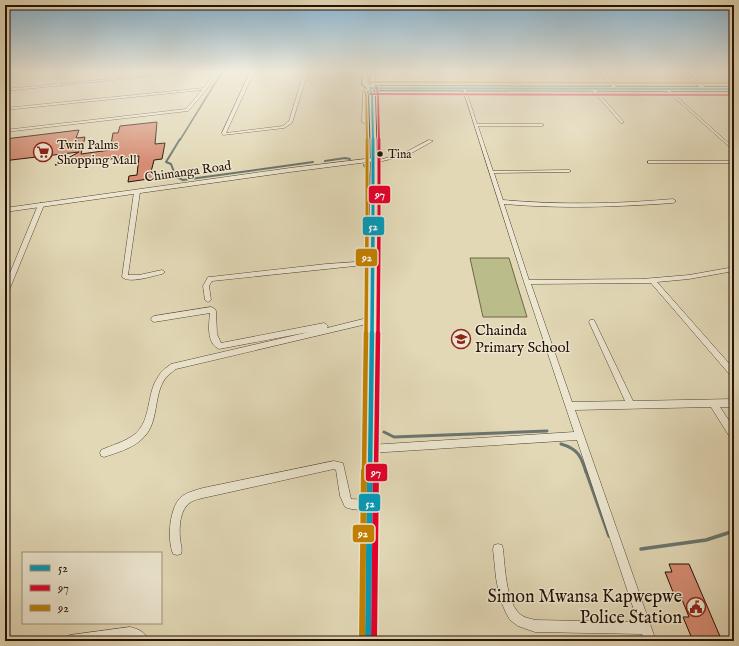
<svg xmlns="http://www.w3.org/2000/svg" width="739" height="646" font-family="'IM FELL English',serif">
<style>
.green{fill:#babc89;stroke:#6f6646}
.lines{fill:none;stroke-linecap:round;stroke-linejoin:round}
.stream-far4{stroke:#6a756f;stroke-width:1.5}
.stream-far3{stroke:#6a756f;stroke-width:2}
.stream-far2{stroke:#6a756f;stroke-width:2.5}
.stream-far1{stroke:#6a756f;stroke-width:3}
.stream{stroke:#6a756f;stroke-width:3.5}
.building{fill:#d68d74;stroke:#241004}
.minor-casing{stroke:#544230;stroke-width:1}
.tertiary-casing{stroke:#544230;stroke-width:1}
.secondary-casing{stroke:#241004;stroke-width:2}
.minor{fill:#ece6d0;fill-rule:evenodd}
.tertiary{fill:#ece6d0;fill-rule:evenodd}
.secondary{fill:#ece6d0;fill-rule:evenodd}
.bus-1-far4-casing{stroke:#ece6d0;stroke-width:3.5}
.bus-1-far3-casing{stroke:#ece6d0;stroke-width:5}
.bus-1-far2-casing{stroke:#ece6d0;stroke-width:6}
.bus-1-far1-casing{stroke:#ece6d0;stroke-width:8}
.bus-1-casing{stroke:#ece6d0;stroke-width:9}
.bus-2-far4-casing{stroke:#ece6d0;stroke-width:3.5}
.bus-2-far3-casing{stroke:#ece6d0;stroke-width:5}
.bus-2-far2-casing{stroke:#ece6d0;stroke-width:6}
.bus-2-far1-casing{stroke:#ece6d0;stroke-width:8}
.bus-2-casing{stroke:#ece6d0;stroke-width:9}
.bus-3-far4-casing{stroke:#ece6d0;stroke-width:3.5}
.bus-3-far3-casing{stroke:#ece6d0;stroke-width:5}
.bus-3-far2-casing{stroke:#ece6d0;stroke-width:6}
.bus-3-far1-casing{stroke:#ece6d0;stroke-width:8}
.bus-3-casing{stroke:#ece6d0;stroke-width:9}
.bus-1-far4{stroke:#049aba;stroke-width:2}
.bus-1-far3{stroke:#049aba;stroke-width:3}
.bus-1-far2{stroke:#049aba;stroke-width:3.5}
.bus-1-far1{stroke:#049aba;stroke-width:4.5}
.bus-1{stroke:#049aba;stroke-width:6}
.bus-2-far4{stroke:#e4002b;stroke-width:2}
.bus-2-far3{stroke:#e4002b;stroke-width:3}
.bus-2-far2{stroke:#e4002b;stroke-width:3.5}
.bus-2-far1{stroke:#e4002b;stroke-width:4.5}
.bus-2{stroke:#e4002b;stroke-width:6}
.bus-3-far4{stroke:#c28001;stroke-width:2}
.bus-3-far3{stroke:#c28001;stroke-width:3}
.bus-3-far2{stroke:#c28001;stroke-width:3.5}
.bus-3-far1{stroke:#c28001;stroke-width:4.5}
.bus-3{stroke:#c28001;stroke-width:6}
.bus-dot{fill:#241004;stroke:#ece6d0;stroke-width:1.5}
.labels{text-anchor:middle;dominant-baseline:central;stroke-width:3;stroke-linejoin:round;paint-order:stroke}
.far-bus-label{font-size:12px;fill:#241004;stroke:#ece6d0;text-anchor:start}
.far-poi-label{font-size:13px;fill:#241004;stroke:#ece6d0;text-anchor:start}
.far-street-label{font-size:13px;fill:#241004;stroke:#ece6d0}
.poi-label{font-size:15px;fill:#241004;stroke:#ece6d0;text-anchor:start}
.near-poi-label{font-size:18px;fill:#241004;stroke:#ece6d0;text-anchor:end}
.line-badge{stroke:#ece6d0;stroke-width:1.5}
.badge-label{font-size:11px;text-anchor:middle;font-weight:bold;fill:#fff}
</style>
<rect width="100%" height="100%" fill="#e2d8b6"/>
<filter id="stains"><feTurbulence type="fractalNoise" baseFrequency=".005" numOctaves="4"/><feColorMatrix values="0 0 0 0 .2 0 0 0 0 .09 0 0 0 0 .02 0 0 0 .5 -.17"/></filter>
<radialGradient id="worn" r=".72"><stop offset=".6" stop-color="#630" stop-opacity="0"/><stop offset="1" stop-color="#630" stop-opacity=".3"/></radialGradient>
<!-- green -->
<path class="green" d="M470 258H509L527 317H483Z"/>
<g class="lines">
<!-- stream-far4 -->
<path class="stream-far4" d="M180 140 222 72"/>
<!-- stream-far3 -->
<path class="stream-far3" d="M180 139 166 162 171 164 176 177 183 180 313 162
M325 161 345 158 350 159
M364 165 369 174 368 226"/>
<!-- stream-far2 -->
<path class="stream-far2" d="M367 259 368 225
M366 317 367 266
M366 334V325"/>
<!-- stream-far1 -->
<path class="stream-far1" d="M365 412 366 333
M384 432 394 437 547 431
M561 444C578 449 581 456 586 472"/>
<!-- stream -->
<path class="stream" d="M586 471 609 536
M641 549 706 540 734 531"/>
</g>
<!-- building -->
<path class="building" d="M157 122 155 144 165 143 162 159 154 160 151 172H155V178L128 182 129 176 137 175 139 156 55 165 79 152 11 160 5 163V139L79 130 76 138 85 137 81 154 110 150 113 133H118L120 126Z
M669 564H689L722 641H693L683 617H689L681 597H675L665 572H672Z"/>
<g class="lines">
<!-- minor casing -->
<g class="minor-casing">
<path id="minor" d="M62 72H66L60 84 175 72H191L5 91V89L56 84Z
M214 72H218L206 90 188 111 5 132V130L186 109 202 90 5 110V108L204 88Z
M250 72H254L226 133 283 126 289 121 304 72H308L292 123 284 128 223 135 222 133Z
M371 72H375V87L367 91 366 122 364 123 362 122 363 90 371 87Z
M599 72H603L618 89V91H616Z
M681 72H686L707 89V91H705Z
M462 86 465 87 477 124H542L544 125 542 126H478L493 171 569 170 571 171 569 172 494 173 503 200C560 205 616 204 673 199L676 201 673 203C617 207 560 209 504 204L529 280 642 279 689 275 734 267V271L689 279 657 282 734 369V377L731 376 651 283 531 284 572 402 625 401 589 322 590 320H594L595 322 633 401 734 399V407H720L734 428V440L731 439 711 407 575 410 656 641H644L642 634 535 632 518 626 510 620 506 613 500 599 496 578 493 549 494 545 498 544 502 545 503 549C505 567 506 599 518 612 523 618 529 618 535 620L638 622 577 440 370 453 367 452 366 449 367 446 370 445 574 432 524 282Z
M592 88H594L623 121V123H621L592 90Z
M668 89 734 148V151L667 91V89Z
M429 140 433 141 408 155 374 163 372 162 404 153Z
M648 161H734V163H648Z
M137 190 140 192 128 275H139L162 270 165 272 162 274C152 276 130 284 122 277L134 192Z
M41 203 44 205 8 293 5 295V285L38 205Z
M372 261 375 263 374 264 212 281 209 286 211 300 208 302 205 300 203 286 208 277H210L326 264Z
M211 307 215 309 216 311 217 334 221 343 324 323 326 324 328 326 327 328 371 317 373 318 374 320 373 322 371 323 176 369C171 373 166 376 163 382 153 401 159 425 141 440 131 449 116 453 104 457L101 456 100 453 101 450C112 445 125 442 135 434 152 419 146 394 158 377 161 371 166 368 171 364L309 332 219 349C206 343 209 324 210 313L154 322 152 321 151 319 152 317 154 316Z
M334 461 343 463 351 499 369 500 372 502 374 505 372 508C365 511 352 510 345 507L340 496 336 470 334 469 203 498C199 499 194 500 191 502 180 508 179 527 180 538 180 543 183 548 181 554L177 555 173 554C167 539 169 507 182 496 188 492 196 490 203 488Z
M130 627C139 629 145 632 149 641H136L134 639H130L113 641H64L66 637 70 635Z"/>
</g>
<!-- tertiary casing -->
<g class="tertiary-casing">
<path id="tertiary" d="M374 158 376 159V161L290 172 5 212V208L290 168Z"/>
</g>
<!-- secondary casing -->
<g class="secondary-casing">
<path id="secondary" d="M363 72H367L368 83 371 86 734 87V91L373 90 375 94 377 160 376 641H360L371 160 369 94 368 89 362 84Z"/>
</g>
<!-- minor -->
<use href="#minor" class="minor"/>
<!-- tertiary -->
<use href="#tertiary" class="tertiary"/>
<!-- secondary -->
<use href="#secondary" class="secondary"/>
<!-- bus-1-far4 casing -->
<g class="bus-1-far4-casing">
<path id="bus-1-far4" d="M370 88 734 89
M370 88 372 94 373 140"/>
</g>
<!-- bus-1-far3 casing -->
<g class="bus-1-far3-casing">
<path id="bus-1-far3" d="M373 226V139"/>
</g>
<!-- bus-1-far2 casing -->
<g class="bus-1-far2-casing">
<path id="bus-1-far2" d="M372 334 373 225"/>
</g>
<!-- bus-1-far1 casing -->
<g class="bus-1-far1-casing">
<path id="bus-1-far1" d="M370 472 372 333"/>
</g>
<!-- bus-1 casing -->
<g class="bus-1-casing">
<path id="bus-1" d="M368 641 370 471"/>
</g>
<!-- bus-2-far4 casing -->
<g class="bus-2-far4-casing">
<path id="bus-2-far4" d="M376 86 378 94 379 140
M370 94 734 95"/>
</g>
<!-- bus-2-far3 casing -->
<g class="bus-2-far3-casing">
<path id="bus-2-far3" d="M379 226V139"/>
</g>
<!-- bus-2-far2 casing -->
<g class="bus-2-far2-casing">
<path id="bus-2-far2" d="M378 334 379 225"/>
</g>
<!-- bus-2-far1 casing -->
<g class="bus-2-far1-casing">
<path id="bus-2-far1" d="M376 472 378 333"/>
</g>
<!-- bus-2 casing -->
<g class="bus-2-casing">
<path id="bus-2" d="M374 641 376 471"/>
</g>
<!-- bus-3-far4 casing -->
<g class="bus-3-far4-casing">
<path id="bus-3-far4" d="M370 82 734 83
M364 90 366 95 367 140"/>
</g>
<!-- bus-3-far3 casing -->
<g class="bus-3-far3-casing">
<path id="bus-3-far3" d="M367 226V139"/>
</g>
<!-- bus-3-far2 casing -->
<g class="bus-3-far2-casing">
<path id="bus-3-far2" d="M366 334 367 225"/>
</g>
<!-- bus-3-far1 casing -->
<g class="bus-3-far1-casing">
<path id="bus-3-far1" d="M364 472 366 333"/>
</g>
<!-- bus-3 casing -->
<g class="bus-3-casing">
<path id="bus-3" d="M362 641 364 471"/>
</g>
<!-- bus-1-far4 -->
<use href="#bus-1-far4" class="bus-1-far4"/>
<!-- bus-1-far3 -->
<use href="#bus-1-far3" class="bus-1-far3"/>
<!-- bus-1-far2 -->
<use href="#bus-1-far2" class="bus-1-far2"/>
<!-- bus-1-far1 -->
<use href="#bus-1-far1" class="bus-1-far1"/>
<!-- bus-1 -->
<use href="#bus-1" class="bus-1"/>
<!-- bus-2-far4 -->
<use href="#bus-2-far4" class="bus-2-far4"/>
<!-- bus-2-far3 -->
<use href="#bus-2-far3" class="bus-2-far3"/>
<!-- bus-2-far2 -->
<use href="#bus-2-far2" class="bus-2-far2"/>
<!-- bus-2-far1 -->
<use href="#bus-2-far1" class="bus-2-far1"/>
<!-- bus-2 -->
<use href="#bus-2" class="bus-2"/>
<!-- bus-3-far4 -->
<use href="#bus-3-far4" class="bus-3-far4"/>
<!-- bus-3-far3 -->
<use href="#bus-3-far3" class="bus-3-far3"/>
<!-- bus-3-far2 -->
<use href="#bus-3-far2" class="bus-3-far2"/>
<!-- bus-3-far1 -->
<use href="#bus-3-far1" class="bus-3-far1"/>
<!-- bus-3 -->
<use href="#bus-3" class="bus-3"/>
</g>
<!-- sky -->
<linearGradient id="sky" x2="0" y2="1"><stop stop-color="#88b6d4"/><stop offset="0.44" stop-color="#f2edde"/><stop offset="1" stop-color="#f2edde" stop-opacity="0"/></linearGradient>
<rect width="739" height="163" fill="url(#sky)"/>
<!-- icons -->
<defs>
<g id="supermarket-ring" transform="scale(1)"><circle r="9.5" fill="#ece6d0" stroke="#8f2418" stroke-width="1.5"/><path d="M-6-5.5h2.5l.6 2H6L4.5 2H-2.5L-4.4-4H-6ZM-1.5 3.2a1.3 1.3 0 1 0 .1 0ZM3 3.2a1.3 1.3 0 1 0 .1 0Z" fill="#8f2418"/></g>
<g id="school-ring" transform="scale(1)"><circle r="9.5" fill="#ece6d0" stroke="#8f2418" stroke-width="1.5"/><path d="M0-5L7-2L0 1L-7-2ZM-4 1L0 2.5L4 1V4Q0 6-4 4Z" fill="#8f2418"/></g>
<g id="civic-ring" transform="scale(1)"><circle r="9.5" fill="#ece6d0" stroke="#8f2418" stroke-width="1.5"/><path d="M-.6-6.5H3V-4.5H.6V-3L4-1V1h2V6H-6V1h2V-1L-.6-3ZM-1.2 2.5V6h2.4V2.5Z" fill="#8f2418"/></g>
</defs>
<g fill-rule="evenodd">
<use href="#supermarket-ring" x="43" y="152"/>
<use href="#school-ring" x="461" y="339"/>
<use href="#civic-ring" x="696" y="607"/>
</g>
<!-- markers -->
<circle class="bus-dot" cx="380" cy="154" r="3.5"/>
<g class="labels">
<!-- far-bus labels -->
<g class="far-bus-label">
<text x="388" y="154">Tina</text>
</g>
<!-- far-poi labels -->
<g class="far-poi-label">
<text x="57" y="145">Twin Palms<tspan x="57" dy="15">Shopping Mall</tspan></text>
</g>
<!-- far-street labels -->
<g class="far-street-label">
<text transform="translate(188 172) rotate(-8)">Chimanga Road</text>
</g>
<!-- poi labels -->
<g class="poi-label">
<text x="475" y="330">Chainda<tspan x="475" dy="17">Primary School</tspan></text>
</g>
<!-- near-poi labels -->
<g class="near-poi-label">
<text x="682" y="597">Simon Mwansa Kapwepwe<tspan x="682" dy="21">Police Station</tspan></text>
</g>
</g>
<g class="line-badge">
<rect x="368" y="185" width="23" height="19" rx="4" fill="#e4002b"/>
<rect x="362" y="216" width="23" height="20" rx="4" fill="#049aba"/>
<rect x="355" y="248" width="23" height="19" rx="4" fill="#c28001"/>
<rect x="365" y="463" width="23" height="19" rx="4" fill="#e4002b"/>
<rect x="358" y="493" width="23" height="19" rx="4" fill="#049aba"/>
<rect x="352" y="524" width="23" height="19" rx="4" fill="#c28001"/>
</g>
<g class="badge-label">
<text x="380" y="198">97</text>
<text x="373" y="230">52</text>
<text x="367" y="261">92</text>
<text x="376" y="476">97</text>
<text x="370" y="507">52</text>
<text x="363" y="537">92</text>
</g>
<!-- margin -->
<rect width="739" height="646" fill="none" stroke="#e2d8b6" stroke-width="20"/>
<rect x="6" y="6" width="727" height="634" fill="none" stroke="#241004" stroke-width="2"/>
<rect x="10" y="10" width="719" height="626" fill="none" stroke="#241004"/>
<!-- legend -->
<rect x="22" y="552" width="140" height="72" fill="#ece6d0" stroke="#9c907e"/>
<rect x="30" y="565" width="20" height="6" fill="#049aba" stroke="#9c907e"/>
<text x="58" y="572" font-size="12" fill="#241004">52</text>
<rect x="30" y="585" width="20" height="6" fill="#e4002b" stroke="#9c907e"/>
<text x="58" y="592" font-size="12" fill="#241004">97</text>
<rect x="30" y="605" width="20" height="6" fill="#c28001" stroke="#9c907e"/>
<text x="58" y="612" font-size="12" fill="#241004">92</text>
<rect width="100%" height="100%" filter="url(#stains)"/>
<rect width="100%" height="100%" fill="url(#worn)"/>
</svg>
